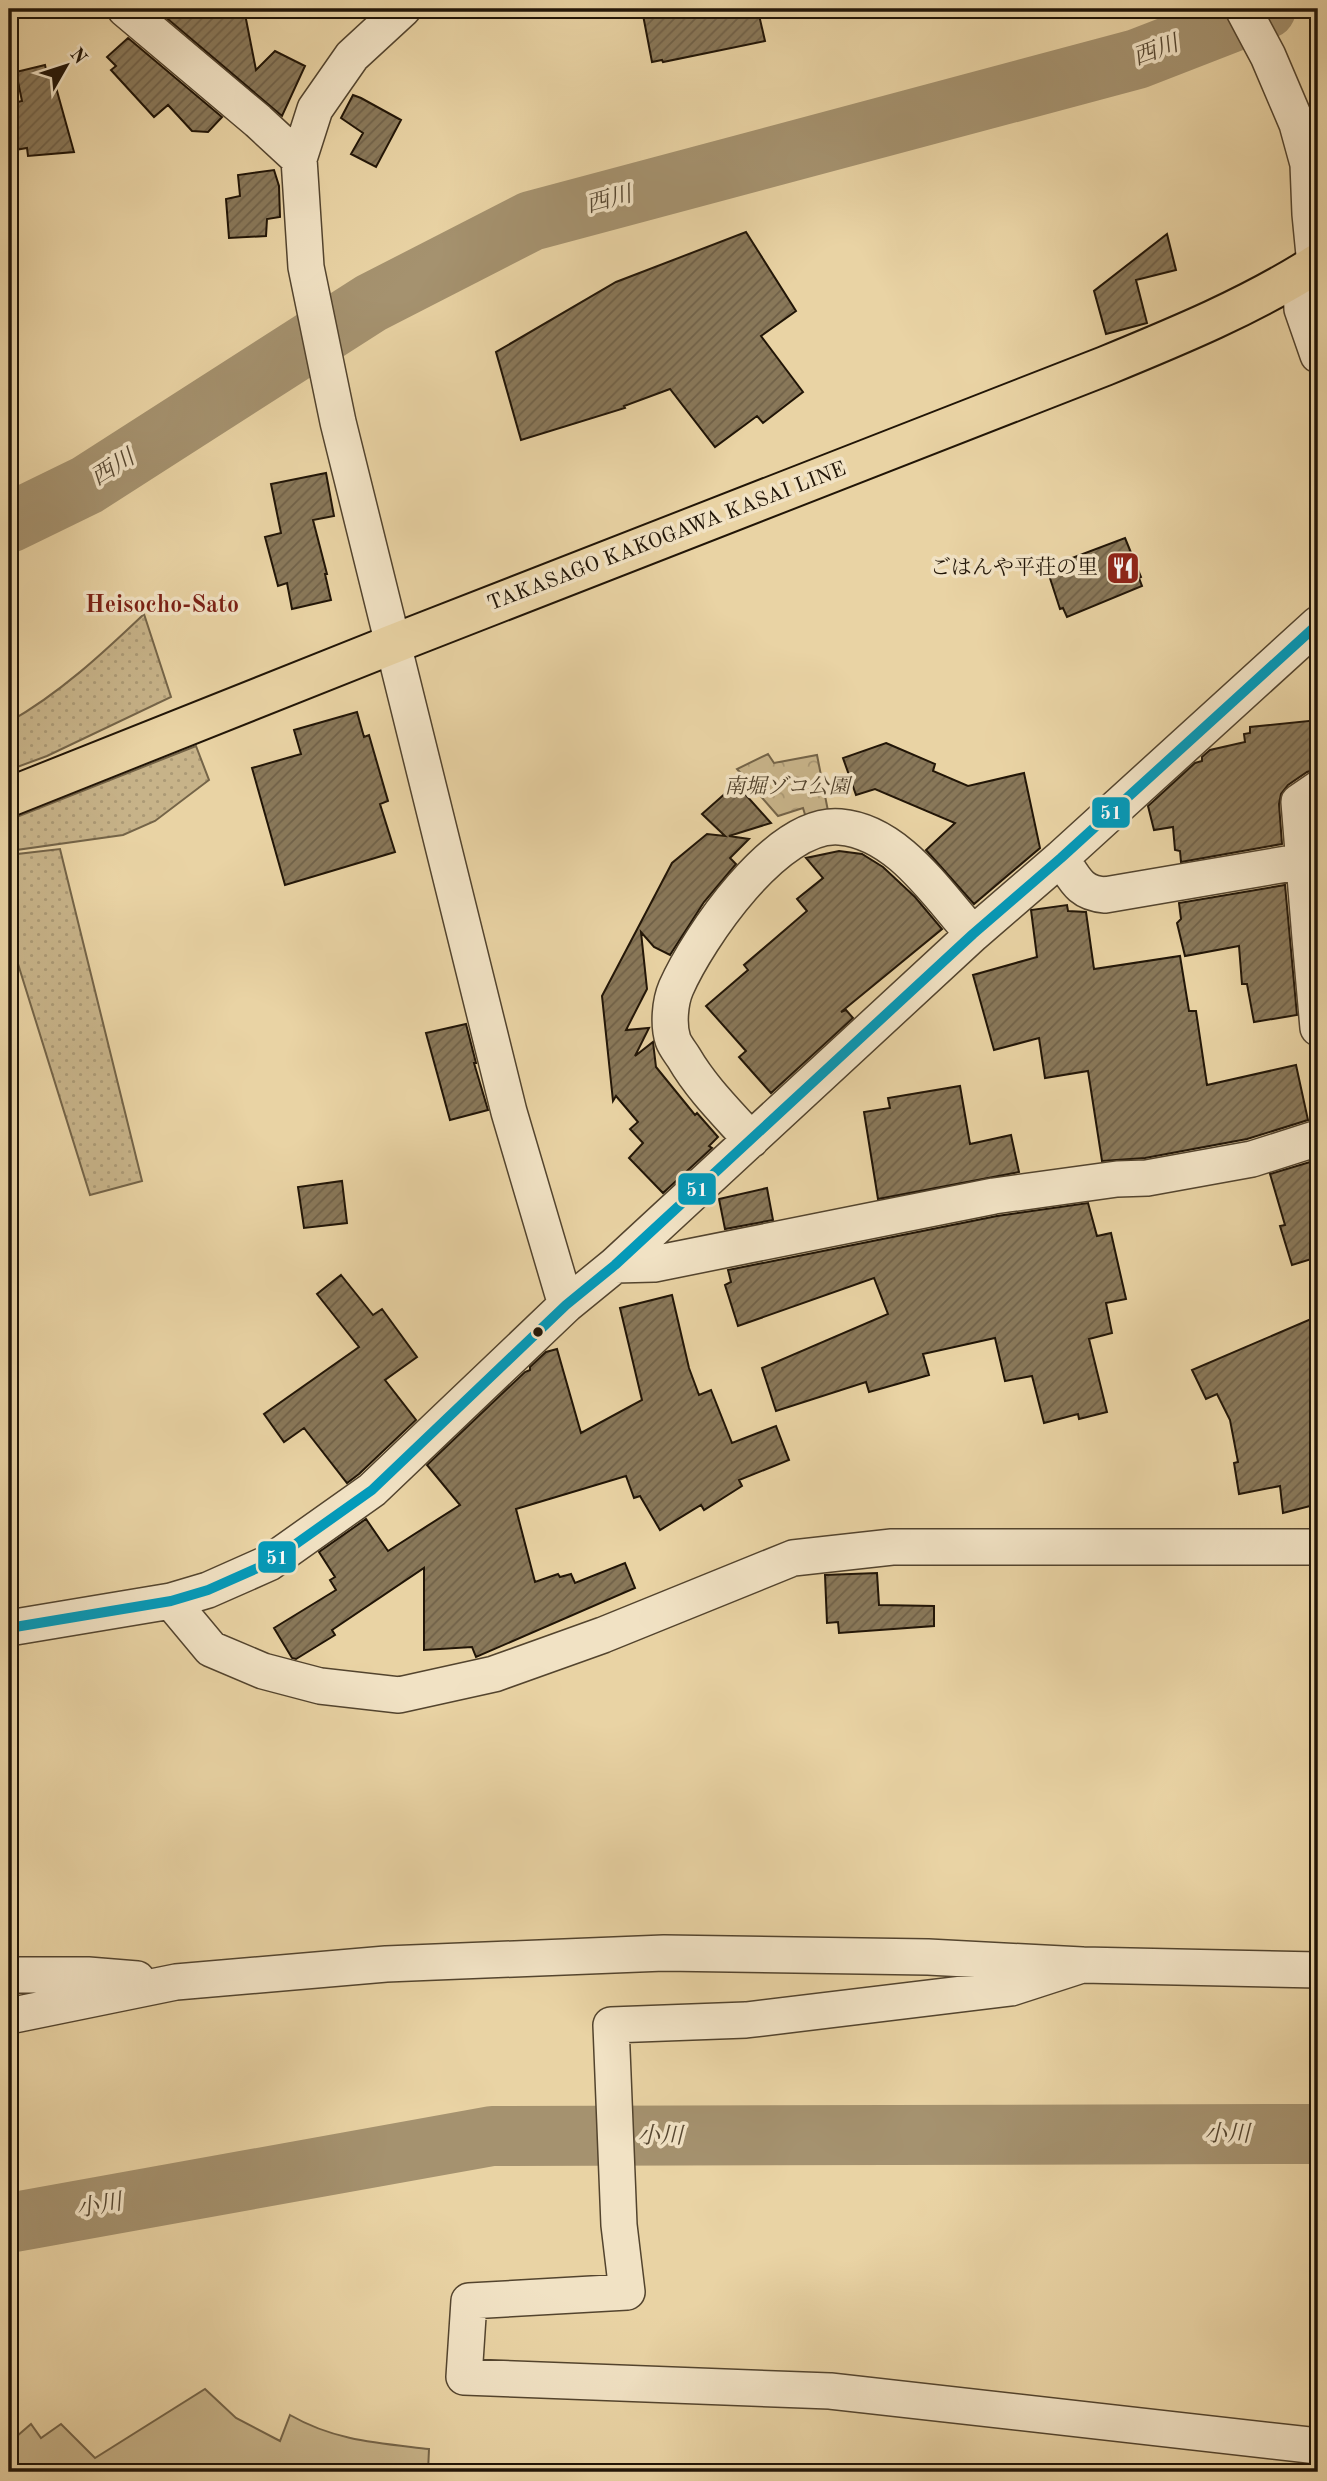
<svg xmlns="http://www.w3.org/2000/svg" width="1327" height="2481" font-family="'Old Standard TT','Noto Serif JP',serif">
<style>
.grass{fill:url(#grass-dots);stroke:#746448;stroke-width:2}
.park{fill:url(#park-crowns);stroke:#746448;stroke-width:2}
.pitch{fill:#c7b389;stroke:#746448;stroke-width:2}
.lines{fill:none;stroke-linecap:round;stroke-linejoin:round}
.river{stroke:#a5926f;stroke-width:60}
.building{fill:url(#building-hatch);stroke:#211507;stroke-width:2}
.minor-casing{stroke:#53442e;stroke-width:38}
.major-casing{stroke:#211507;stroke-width:42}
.minor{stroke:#f1e2c4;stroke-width:35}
.major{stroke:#e9d3a4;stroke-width:38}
.bus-1-casing{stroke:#f1e2c4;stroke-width:16}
.bus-1{stroke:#039aba;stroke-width:10}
.bus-dot{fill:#211507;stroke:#f1e2c4;stroke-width:2.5}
.labels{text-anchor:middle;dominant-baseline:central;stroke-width:7;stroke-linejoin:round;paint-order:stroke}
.street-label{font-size:21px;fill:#211507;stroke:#f1e2c4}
.poi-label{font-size:21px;fill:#211507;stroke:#f1e2c4;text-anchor:end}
.park-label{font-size:21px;font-style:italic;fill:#53442e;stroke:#f1e2c4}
.water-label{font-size:23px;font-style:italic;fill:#564731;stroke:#f1e2c4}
.quarter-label{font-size:24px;font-weight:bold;fill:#7a1f14;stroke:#f1e2c4}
.line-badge{stroke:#f1e2c4;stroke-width:2.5}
.badge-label{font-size:19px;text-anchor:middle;font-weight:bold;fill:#fff}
</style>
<defs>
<pattern id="grass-dots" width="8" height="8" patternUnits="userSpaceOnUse" patternTransform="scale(1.75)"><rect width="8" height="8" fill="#c7b389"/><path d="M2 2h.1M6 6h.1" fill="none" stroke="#ab9975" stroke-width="1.8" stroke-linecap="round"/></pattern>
<pattern id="park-crowns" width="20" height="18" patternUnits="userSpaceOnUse" patternTransform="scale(1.75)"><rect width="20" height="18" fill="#c7b389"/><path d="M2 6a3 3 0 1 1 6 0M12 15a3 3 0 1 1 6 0" fill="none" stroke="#ab9975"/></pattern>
<pattern id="building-hatch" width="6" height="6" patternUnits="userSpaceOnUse" patternTransform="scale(1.75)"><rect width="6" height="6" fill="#897859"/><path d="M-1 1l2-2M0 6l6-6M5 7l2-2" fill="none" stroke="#706148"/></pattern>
</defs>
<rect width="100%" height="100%" fill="#e9d3a4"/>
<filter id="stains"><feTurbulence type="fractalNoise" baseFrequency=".00286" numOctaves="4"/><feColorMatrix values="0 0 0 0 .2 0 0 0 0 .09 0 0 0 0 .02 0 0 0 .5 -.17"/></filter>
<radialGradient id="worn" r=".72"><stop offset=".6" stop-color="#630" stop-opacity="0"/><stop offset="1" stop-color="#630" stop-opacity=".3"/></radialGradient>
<!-- grass -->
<path class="grass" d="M144 614 171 697 47 756 9 770V722C60 693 102 654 144 614Z
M196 746 209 780 155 821 123 835 9 851V820Z
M60 849 142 1181 90 1195 9 935V855Z"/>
<!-- park -->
<path class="park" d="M768 754 774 763 817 755 829 816 807 821 803 808 778 816 737 769Z"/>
<!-- pitch -->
<path class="pitch" d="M205 2389 236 2418 280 2441 290 2415C335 2441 379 2443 429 2449L428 2472H9V2443L31 2424 41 2438 61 2424 95 2458Z"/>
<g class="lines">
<!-- river -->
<path class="river" d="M9 523 87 485 371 303 531 221 1137 59 1266 9
M9 2223 492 2136 1318 2134"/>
</g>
<!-- building -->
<path class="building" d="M156 9H244L256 70 275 51 305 66 282 116Z
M672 9H749L751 16 759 15 765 41 663 62 662 60 652 62 643 15Z
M128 38 222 117 208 132 192 131 168 105 154 117 111 70 116 66 107 57Z
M45 65 47 74 52 73 74 152 28 156 27 148 9 151V104L22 101 16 72Z
M353 95 361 98 401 120 376 167 351 154 363 133 341 118Z
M274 170 279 186 280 217 267 219 266 236 229 238 226 199 240 196 238 175Z
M746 232 796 311 761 336 803 392 763 423 757 416 715 447 670 389 624 406 625 408 521 440 496 352 616 282Z
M1167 234 1176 270 1136 280 1147 323 1106 334 1094 291Z
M326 473 334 516 313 520 327 574H325L331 600 292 609 287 583 278 586 265 537 281 533 271 484Z
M1125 538 1141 577 1139 578 1142 586 1067 617 1063 608 1060 609 1047 569 1065 563 1064 561Z
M357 712 364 737 369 735 388 801 380 804 395 852 285 885 252 768 301 754 294 730Z
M1318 720V769L1307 772 1288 785 1281 794 1279 804 1282 844 1181 862 1180 851 1175 850 1173 827 1154 830 1148 806 1195 763 1202 761V757L1210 750 1245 742 1244 734 1250 733V727Z
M886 743 935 764 933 771 968 786 1024 773 1040 848 974 904 926 850 955 823 875 789 856 795 843 758Z
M736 784 771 823 729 836 749 839 730 858 736 864 704 902 670 955 654 947 641 932 647 989 626 1030 649 1028 635 1056 653 1042 656 1067 695 1115 697 1113 718 1137 709 1146 712 1148 663 1193 629 1158 643 1143 630 1129 638 1122 616 1096 613 1101 602 996 672 863 707 834 725 836 702 814Z
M839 851 862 854 883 867 915 897 942 929 841 1012 846 1010 853 1018 771 1093 739 1057 746 1051 706 1006 748 970 744 965 807 911 797 899 823 878 806 858Z
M1285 885 1297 1015 1254 1022 1247 984H1242L1239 946 1185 956 1177 923 1181 919 1179 903Z
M1067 905 1068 911 1086 912 1094 969 1180 956 1189 1011H1196L1207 1085 1296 1065 1308 1120 1247 1139 1145 1158 1102 1161 1088 1071 1045 1078 1039 1038 994 1050 973 975 1037 957 1031 910Z
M466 1024 476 1063H474L488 1110 450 1120 426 1033Z
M960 1086 970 1144 1011 1135 1019 1172 878 1199 864 1112 890 1108 888 1098Z
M1310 1162 1318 1190V1257L1292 1265 1280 1226 1285 1225 1270 1174Z
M342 1181 347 1223 304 1228 298 1187Z
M767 1188 773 1220 725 1229 719 1199Z
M1088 1203 1097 1236 1111 1233 1126 1299 1106 1303 1112 1333 1089 1339 1107 1412 1079 1419 1078 1414 1044 1423 1032 1376 1005 1381 995 1338 923 1354 929 1375 869 1392 866 1382 776 1411 762 1368 888 1314 874 1278 738 1326 725 1285 731 1282 728 1270 997 1216Z
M341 1275 373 1315 382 1309 417 1357 385 1380 416 1420 359 1474 347 1483 304 1428 284 1442 264 1414 359 1347 317 1294Z
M672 1295 689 1368 699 1395 711 1390 732 1443 776 1426 789 1460 739 1480 742 1486 704 1510 701 1505 660 1530 640 1496 634 1498 626 1476 516 1509 535 1582 558 1574 560 1577 571 1574 575 1583 625 1563 635 1588 476 1657 472 1647 424 1650V1568L332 1630 335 1635 296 1659 292 1658 274 1628 336 1590 330 1580 335 1577 319 1552 366 1519 388 1551 460 1505 427 1465 525 1372 530 1370V1367L546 1352 557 1349 581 1433 642 1400 620 1308Z
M1318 1316V1504L1283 1513 1280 1486 1239 1494 1234 1463 1238 1462 1230 1420 1217 1394 1206 1399 1192 1370Z
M877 1573 879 1605 934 1606V1626L839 1633 838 1622 827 1623 825 1575Z"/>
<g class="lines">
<!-- minor casing -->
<g class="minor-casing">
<path id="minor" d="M125 9 258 121 299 159
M403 9 352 56 315 109 299 159 306 267 338 422 509 1112 566 1305
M1243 9 1268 56 1297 124 1308 164 1310 214 1315 265
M1300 276 1302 309 1318 355
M1318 789 1299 802 1310 938 1318 934
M1061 858C1075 879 1079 893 1105 895L1304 861
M1310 938 1318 1028
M751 1140C728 1114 702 1089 684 1058 681 1053 675 1046 673 1040 668 1025 670 1002 676 988 698 938 777 821 840 827 898 832 936 893 973 934
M615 1265 654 1264 994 1196 1117 1179 1147 1178 1252 1159 1318 1138
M171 1601 211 1649 263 1671 320 1686 399 1695 494 1674 603 1635 793 1558 892 1547H1318
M9 1628 171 1601 208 1590 269 1563 372 1490 566 1305 615 1265 973 934 1061 858 1318 624
M1082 1965 1011 1988 746 2020 611 2025 619 2225 627 2292 469 2301 464 2377 830 2391 1318 2446
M9 1975H88L137 1979
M9 2016 176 1982 386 1964 664 1953 928 1957 1082 1965 1318 1970"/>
</g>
<!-- major casing -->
<g class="major-casing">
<path id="major" d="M9 797 393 644 1105 366C1178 336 1251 306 1318 263"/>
</g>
<!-- minor -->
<use href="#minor" class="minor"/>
<!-- major -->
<use href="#major" class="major"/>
<!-- bus-1 casing -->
<g class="bus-1-casing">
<path id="bus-1" d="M9 1628 171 1601 208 1590 269 1563 372 1490 566 1305 615 1265 973 934 1061 858 1318 624"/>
</g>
<!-- bus-1 -->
<use href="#bus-1" class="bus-1"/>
</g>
<!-- icons -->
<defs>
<g id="restaurant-square" transform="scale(1.75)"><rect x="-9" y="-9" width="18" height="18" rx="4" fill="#8f2418" stroke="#f1e2c4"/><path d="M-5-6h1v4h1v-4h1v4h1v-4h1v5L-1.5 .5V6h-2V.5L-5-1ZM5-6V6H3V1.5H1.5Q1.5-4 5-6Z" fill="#fff"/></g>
</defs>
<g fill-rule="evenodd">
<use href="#restaurant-square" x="1123" y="568"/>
</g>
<!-- markers -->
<circle class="bus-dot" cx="538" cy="1332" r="6"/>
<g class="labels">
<!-- street labels -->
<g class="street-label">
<text transform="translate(667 537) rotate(-21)">TAKASAGO KAKOGAWA KASAI LINE</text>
</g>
<!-- poi labels -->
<g class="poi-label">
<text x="1098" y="568">ごはんや平荘の里</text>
</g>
<!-- park labels -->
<g class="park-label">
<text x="787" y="787">南堀ゾコ公園</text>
</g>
<!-- water labels -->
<g class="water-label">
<text transform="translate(1156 51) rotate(-20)">西川</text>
<text transform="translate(609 200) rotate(-15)">西川</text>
<text transform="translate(113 468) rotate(-32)">西川</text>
<text x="1227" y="2134">小川</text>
<text x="660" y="2136">小川</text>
<text transform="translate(99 2206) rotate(-10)">小川</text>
</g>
<!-- quarter labels -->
<g class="quarter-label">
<text x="162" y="606">Heisocho-Sato</text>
</g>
</g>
<g class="line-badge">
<rect x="1091" y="796" width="40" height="33" rx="7" fill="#039aba"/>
<rect x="677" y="1172" width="40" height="34" rx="7" fill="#039aba"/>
<rect x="257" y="1540" width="40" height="34" rx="7" fill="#039aba"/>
</g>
<g class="badge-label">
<text x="1111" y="819">51</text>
<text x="697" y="1196">51</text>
<text x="277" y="1564">51</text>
</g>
<!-- margin -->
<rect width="1327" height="2481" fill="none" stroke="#e9d3a4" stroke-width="35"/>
<rect x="10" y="10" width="1306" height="2460" fill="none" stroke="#211507" stroke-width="3.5"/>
<rect x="18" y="18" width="1292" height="2446" fill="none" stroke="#211507" stroke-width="2"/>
<!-- north arrow -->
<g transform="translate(66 66) rotate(51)" stroke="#f1e2c4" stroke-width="5" paint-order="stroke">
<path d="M0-5L12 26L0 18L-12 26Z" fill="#211507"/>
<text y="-10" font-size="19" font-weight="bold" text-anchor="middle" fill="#211507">N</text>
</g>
<rect width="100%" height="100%" filter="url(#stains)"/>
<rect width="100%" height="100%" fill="url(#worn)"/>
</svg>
